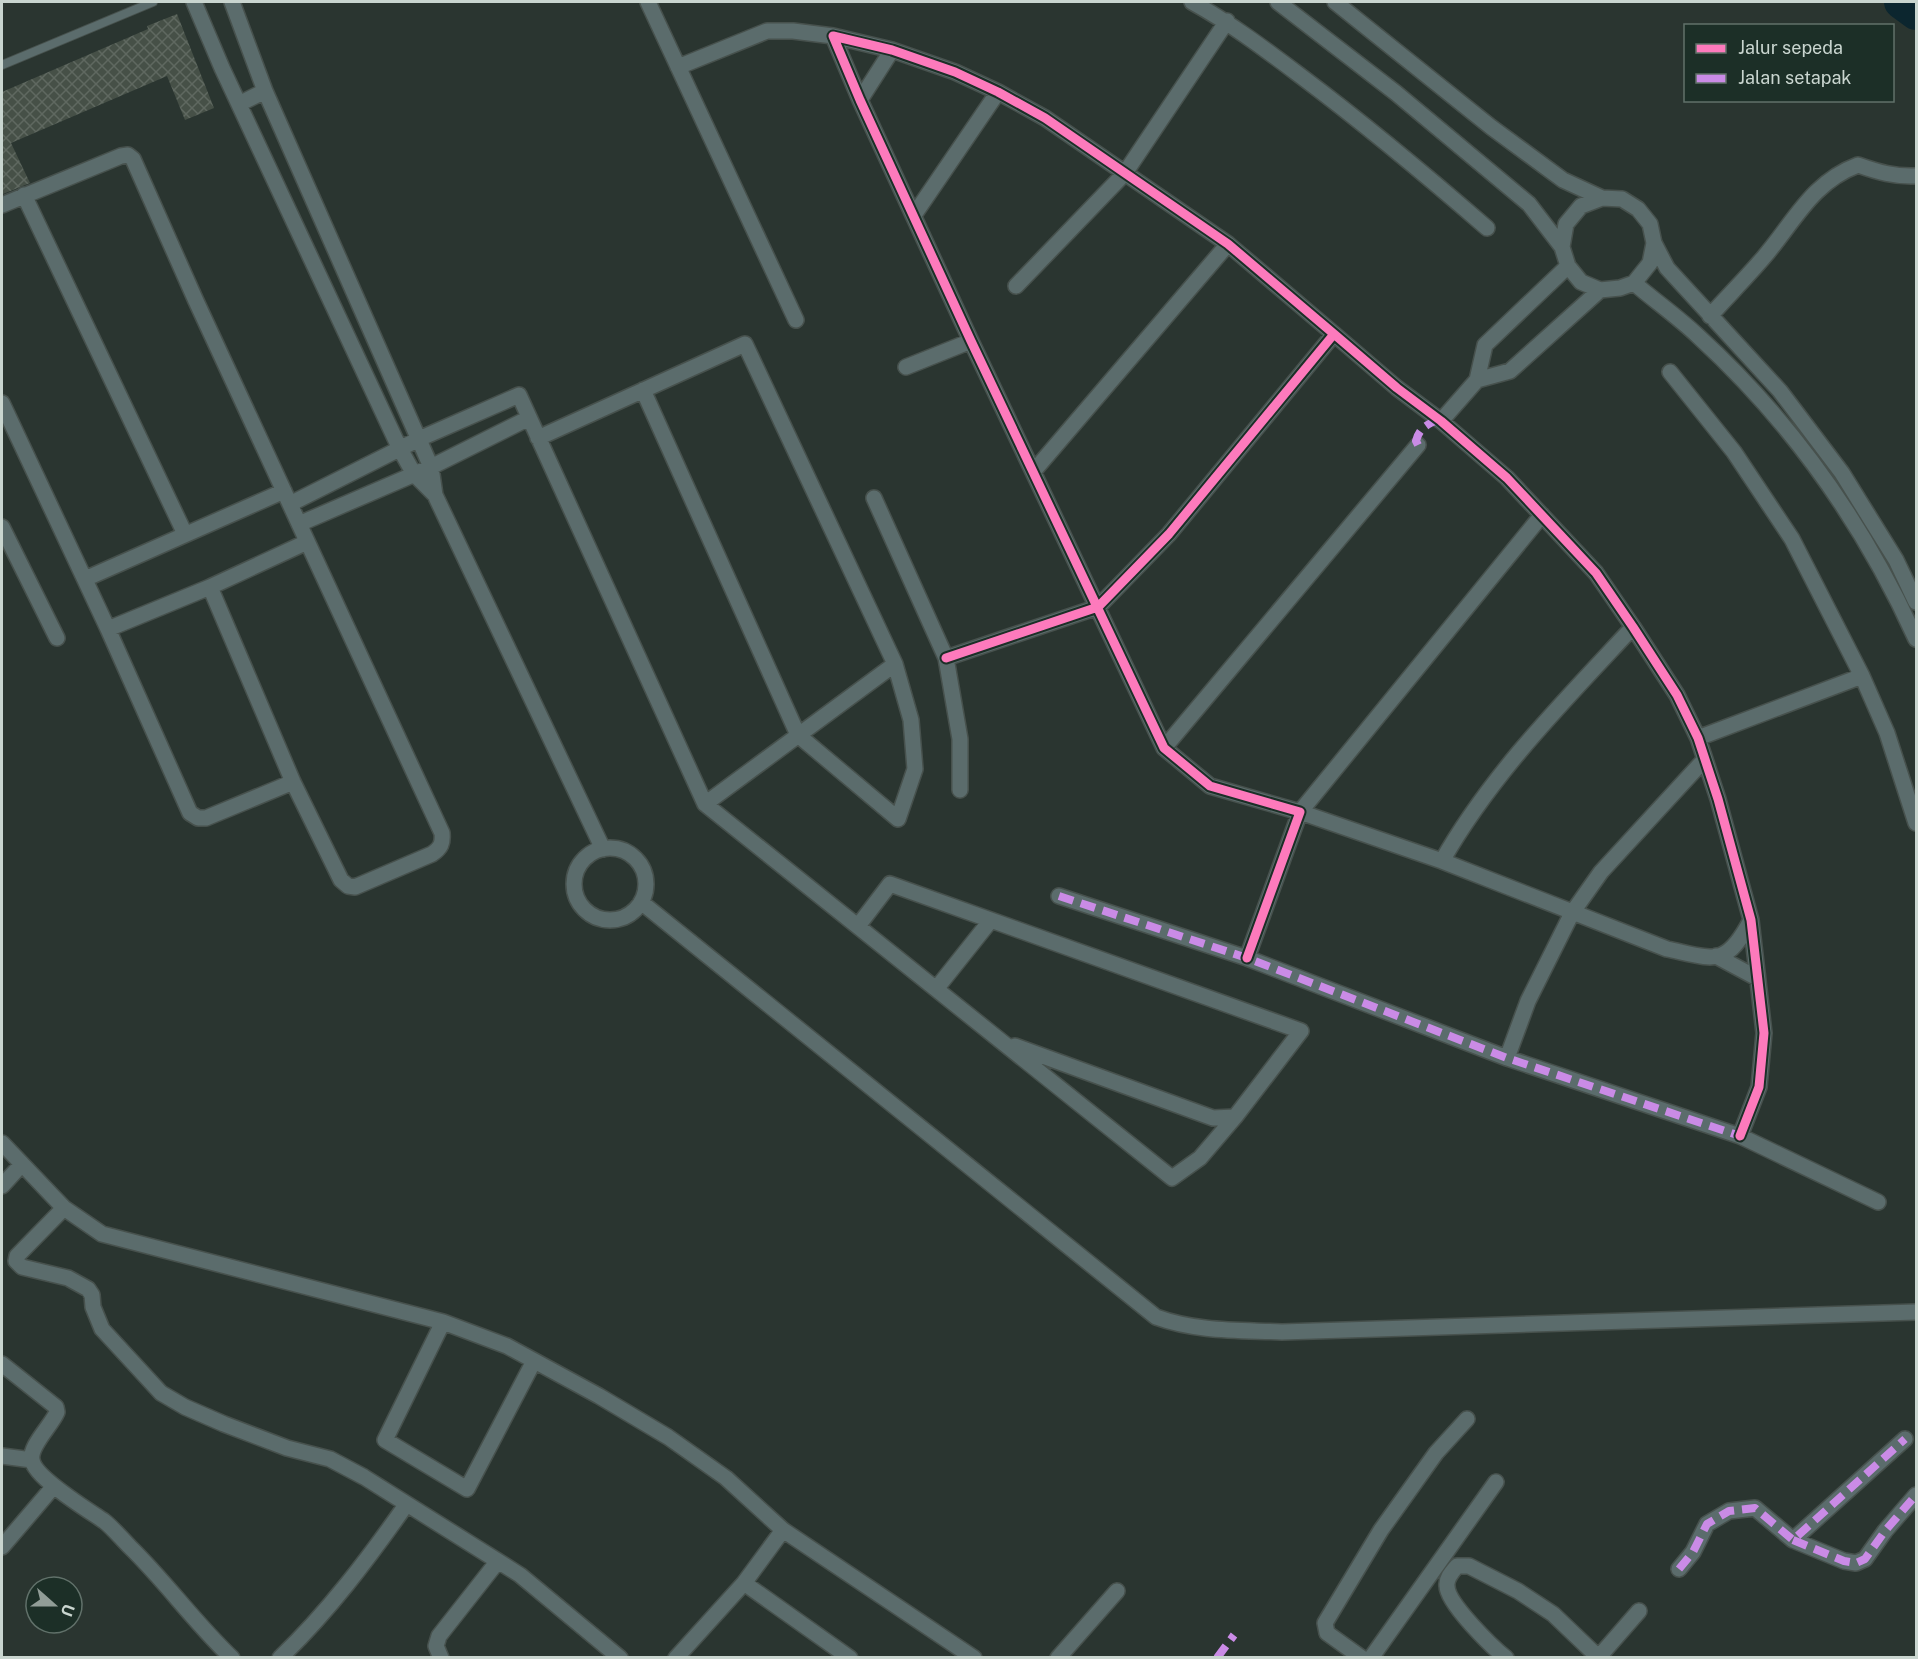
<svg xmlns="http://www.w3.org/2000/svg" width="1918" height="1659" font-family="'Public Sans',sans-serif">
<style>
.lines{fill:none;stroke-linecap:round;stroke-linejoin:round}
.river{stroke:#0c262f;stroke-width:34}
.building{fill:url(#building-cross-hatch)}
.service-casing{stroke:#47514d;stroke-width:10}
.minor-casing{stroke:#47514d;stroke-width:18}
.service{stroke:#5b6c6c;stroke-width:8}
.minor{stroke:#5b6c6c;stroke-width:15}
.quiet{stroke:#ca8be6;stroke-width:8;stroke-dasharray:15 8;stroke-linecap:butt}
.cycleway-casing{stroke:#1c2f27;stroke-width:13}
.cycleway{stroke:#fd7abc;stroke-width:9}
</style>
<defs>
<pattern id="building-cross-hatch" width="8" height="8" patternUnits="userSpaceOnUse" patternTransform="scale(1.5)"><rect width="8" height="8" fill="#465047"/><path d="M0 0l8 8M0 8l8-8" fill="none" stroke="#5f6860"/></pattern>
</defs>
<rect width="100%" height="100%" fill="#2a3530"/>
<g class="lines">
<!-- river -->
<path class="river" d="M1901 2 1916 13"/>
</g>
<!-- building -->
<path class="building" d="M177 14 214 108 185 120 167 76 11 143 30 183 3 194 2 92 148 29 147 26Z"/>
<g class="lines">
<!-- service casing -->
<g class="service-casing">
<path id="service" d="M2 65 153 2"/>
</g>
<!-- minor casing -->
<g class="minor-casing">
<path id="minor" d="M194 2 222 68 400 449 414 474 435 495
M232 2 265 91 431 467 435 495 603 849
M648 2 796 320
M1192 2C1232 24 1266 50 1302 77 1366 125 1427 176 1487 228
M1278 2 1396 93 1529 204 1562 247
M1335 2 1491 127 1563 180 1602 198
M678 67 767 31H793L833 36
M860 100 892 50
M239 104 265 91
M24 195 185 534
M2 205 121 156 128 155 133 159 196 301 442 833C443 843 441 848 432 854L355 887 348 886 341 880 293 782 210 587
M914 215 998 92
M1654 243 1650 263 1634 283 1620 288 1600 290 1581 282 1568 266 1562 247 1566 224 1581 206 1602 198 1622 199 1638 209 1650 224 1654 243 1667 268 1780 391 1842 473 1896 560 1916 602
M1634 283C1655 301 1678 317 1698 336 1791 421 1864 524 1916 639
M1016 286 1125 173 1227 21
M1710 316C1728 296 1747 277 1764 257 1794 222 1812 182 1858 165 1878 172 1895 177 1916 176
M906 367 971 341
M1670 372 1734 452 1792 539 1862 676
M1477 380 1510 371 1600 290
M2 403 108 629
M1441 421 1477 380 1485 345 1568 266
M538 438 745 344 895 664 911 720 915 769 898 819 798 735 643 390
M1033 472 1228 244
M874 498 946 658 960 739V790
M290 504 419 439 519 395 705 804 1172 1178 1200 1158 1235 1117
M1542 515 1300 812 1442 861 1667 949C1714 959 1726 968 1751 920
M299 524 431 467 529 418
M2 527 57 638
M85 579 284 491
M946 658 1098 607 1169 534 1334 334 1397 388 1441 421 1507 478 1596 573 1633 627 1677 695 1698 738 1718 799 1751 920 1764 1033 1759 1087 1740 1136
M1698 738 1862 676 1887 733 1916 823
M1164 748 1418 445
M293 782 206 818H198L190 813 108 629 210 587 307 542
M705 804 895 664
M574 884a36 36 0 1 1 72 0a36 36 0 1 1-72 0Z
M1442 861C1492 773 1565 700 1633 627
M1059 896 1247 958 1507 1058 1740 1136 1878 1202
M641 902 1156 1317C1197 1332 1240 1330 1282 1332L1916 1312
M858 926 890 884 1301 1031 1235 1117 1213 1118 1015 1046
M1716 956 1757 978
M1247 958 1300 812 1210 786 1164 748 971 341 860 100 833 36 892 50 955 72 998 92 1045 118 1228 244 1334 334
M936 989 991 920
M1507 1058 1528 1001 1572 913 1601 872 1705 759
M2 1143 64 1208 102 1234 443 1322 507 1346 599 1396 668 1437 726 1478 783 1530 974 1658
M2 1186 22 1164
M64 1208 17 1256 16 1261 22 1267 68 1278 88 1289 92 1295 93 1307 102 1329 161 1393 185 1407 224 1424 287 1448 330 1459 364 1477 520 1575 620 1658
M443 1322 385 1440 467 1489 534 1361
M2 1364 56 1407 57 1412C52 1425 29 1446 32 1460 35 1478 88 1510 104 1521 113 1528 121 1538 130 1547 166 1582 195 1623 232 1658
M2 1456 32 1460
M1793 1540 1844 1561 1856 1563 1865 1559 1885 1531 1916 1495
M2 1547 54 1486
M1679 1569 1693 1552 1707 1524 1729 1511 1755 1508 1793 1540 1905 1439
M744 1583 850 1658
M280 1658C328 1612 368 1559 406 1505
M441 1658 436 1646 439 1636 498 1561
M676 1658 744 1583 783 1530
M1058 1658 1117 1591
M1362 1658 1327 1633 1325 1623 1381 1530 1436 1453 1467 1419
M1371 1658 1496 1482
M1506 1658C1492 1647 1447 1603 1447 1586 1446 1578 1452 1572 1457 1566H1469L1518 1591 1553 1614 1598 1657
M1598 1658 1639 1611"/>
</g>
<!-- service -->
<use href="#service" class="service"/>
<!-- minor -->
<use href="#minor" class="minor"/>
<!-- quiet -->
<path class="quiet" d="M1418 445 1416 441C1419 428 1428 424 1439 419
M1059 896 1247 958 1507 1058 1740 1136
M1793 1540 1844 1561 1856 1563 1865 1559 1885 1531 1916 1495
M1679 1569 1693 1552 1707 1524 1729 1511 1755 1508 1793 1540 1905 1439
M1217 1658 1234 1635"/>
<!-- cycleway casing -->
<g class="cycleway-casing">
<path id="cycleway" d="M946 658 1098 607 1169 534 1334 334 1397 388 1441 421 1507 478 1596 573 1633 627 1677 695 1698 738 1718 799 1751 920 1764 1033 1759 1087 1740 1136
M1247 958 1300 812 1210 786 1164 748 971 341 860 100 833 36 892 50 955 72 998 92 1045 118 1228 244 1334 334"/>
</g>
<!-- cycleway -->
<use href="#cycleway" class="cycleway"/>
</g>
<!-- border -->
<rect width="1918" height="1659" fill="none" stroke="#c9d5cf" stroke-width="6"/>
<!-- legend -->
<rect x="1684" y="24" width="210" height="78" fill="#1c2f27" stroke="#61716a" stroke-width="1.5"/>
<rect x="1696" y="44" width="30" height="9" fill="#fd7abc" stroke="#61716a" stroke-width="1.5"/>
<text x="1738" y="54" font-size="18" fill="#c9d5cf">Jalur sepeda</text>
<rect x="1696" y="74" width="30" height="9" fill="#ca8be6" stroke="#61716a" stroke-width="1.5"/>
<text x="1738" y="84" font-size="18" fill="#c9d5cf">Jalan setapak</text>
<!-- north arrow -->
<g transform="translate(54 1605) rotate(111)"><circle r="28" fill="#1c2f27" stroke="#61716a" stroke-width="1.5"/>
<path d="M0-4.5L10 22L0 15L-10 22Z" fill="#919d97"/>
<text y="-9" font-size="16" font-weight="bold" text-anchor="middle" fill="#c9d5cf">U</text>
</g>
</svg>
